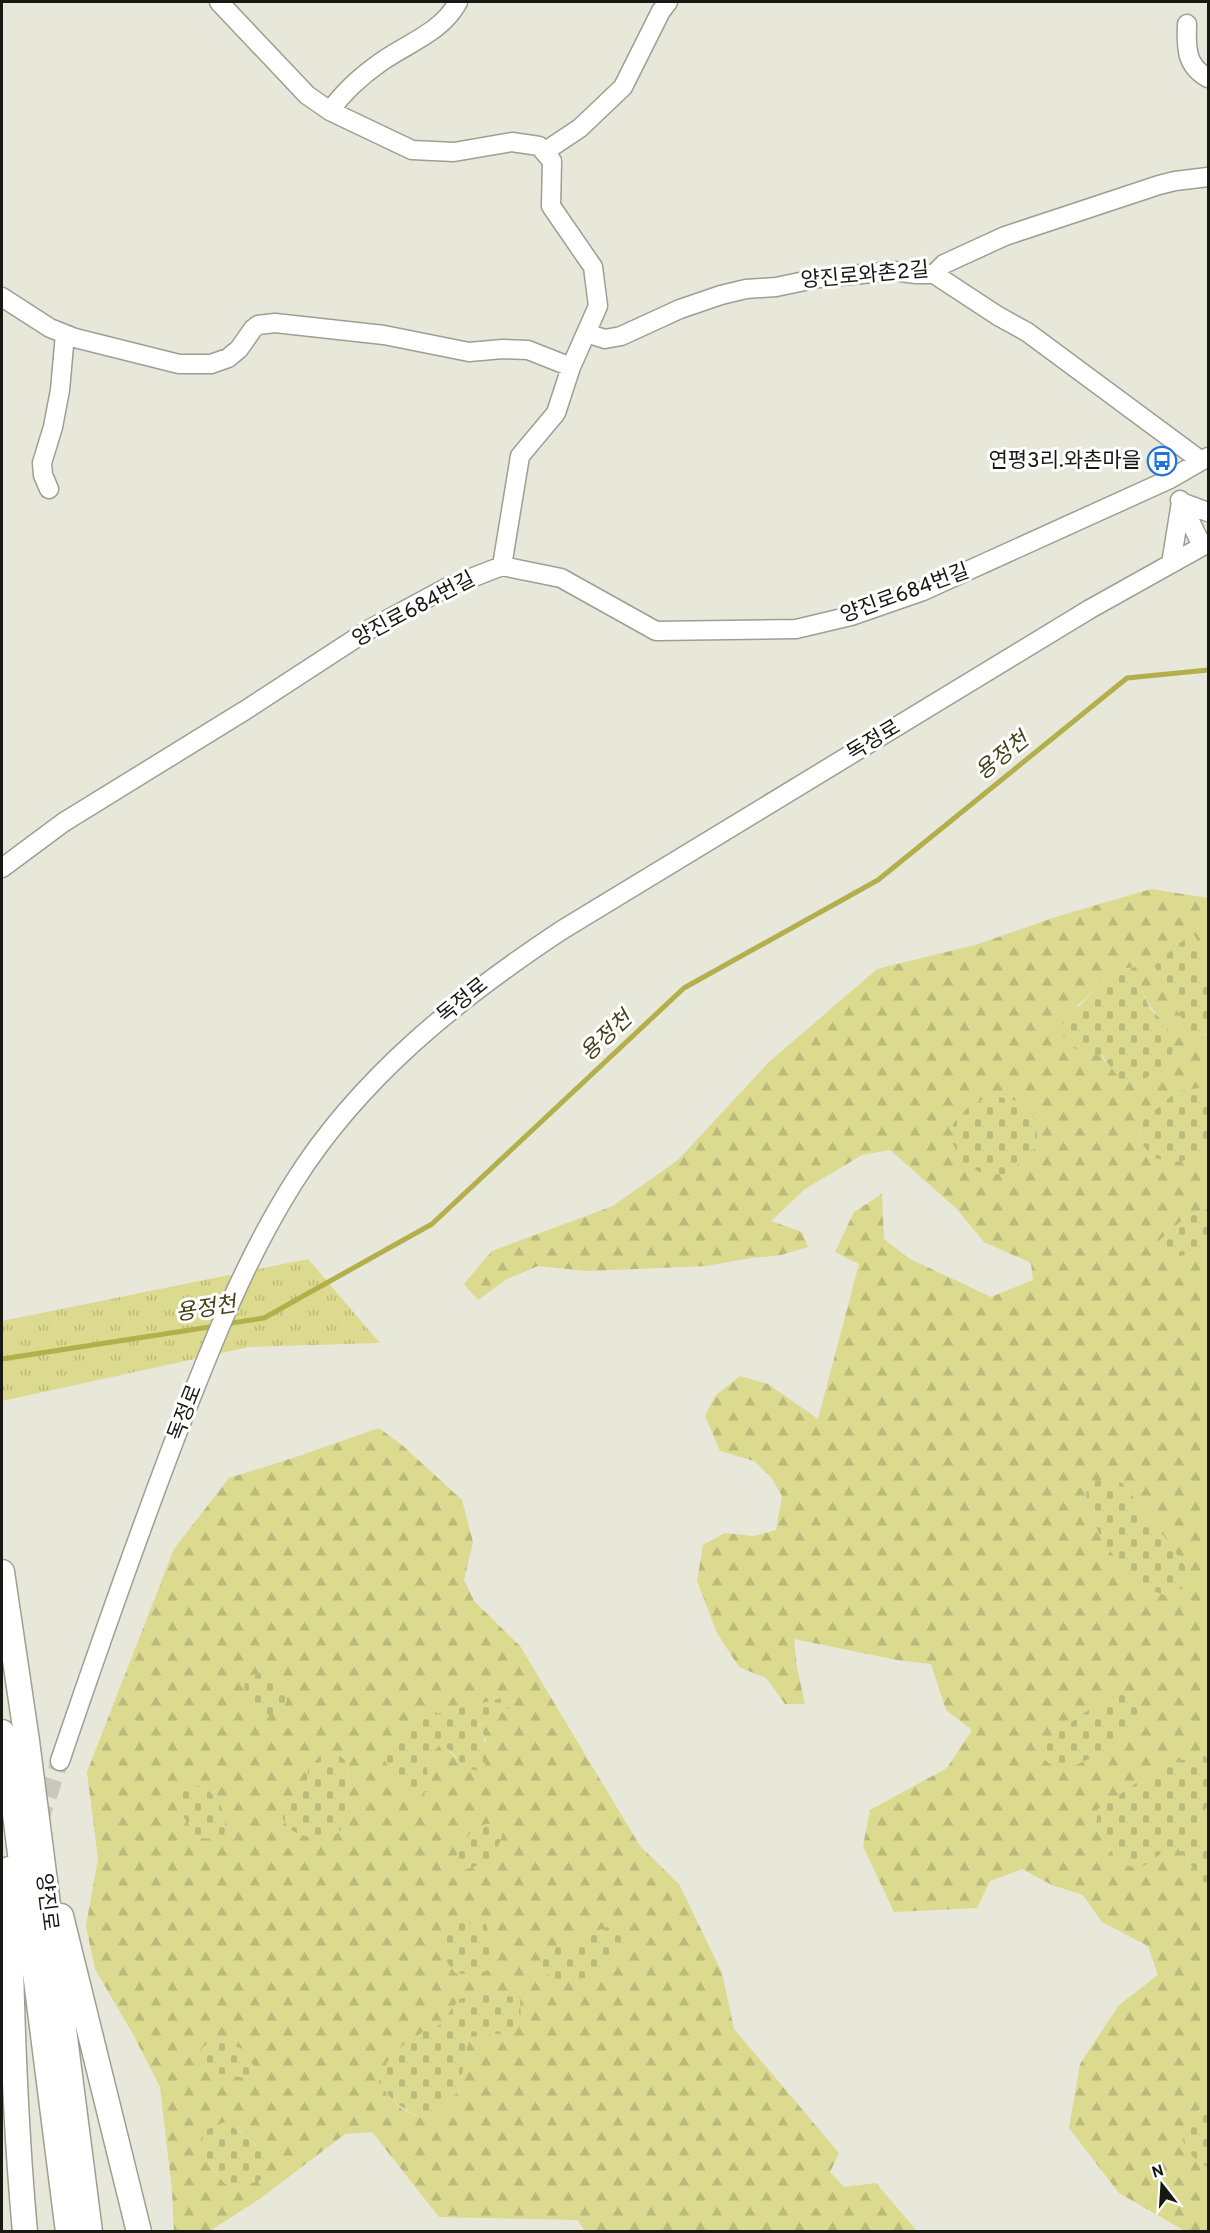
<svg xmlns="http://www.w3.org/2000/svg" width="1210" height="2233" font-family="Overpass,'Noto Sans KR',sans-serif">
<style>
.grass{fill:url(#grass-tufts)}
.forest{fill:url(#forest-firs);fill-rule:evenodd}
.cemetery{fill:url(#cemetery-stones)}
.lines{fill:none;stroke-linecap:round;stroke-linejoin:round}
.stream{stroke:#b3af4b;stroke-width:5}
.minor-tunnel{stroke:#c8c8bc;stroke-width:18;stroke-dasharray:18 9;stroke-linecap:butt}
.minor-casing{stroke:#9e9e92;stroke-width:21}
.major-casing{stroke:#9e9e92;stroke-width:27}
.minor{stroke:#fff;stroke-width:18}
.major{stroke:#fff;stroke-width:24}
.labels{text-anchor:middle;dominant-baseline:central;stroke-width:6;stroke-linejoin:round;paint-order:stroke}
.street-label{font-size:21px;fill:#191914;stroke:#fff}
.poi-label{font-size:21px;fill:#191914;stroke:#fff;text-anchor:end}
.water-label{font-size:22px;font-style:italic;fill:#434218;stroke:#fff}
</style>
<defs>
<pattern id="grass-tufts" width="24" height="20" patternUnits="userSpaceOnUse" patternTransform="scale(1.5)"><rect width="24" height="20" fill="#dbda8f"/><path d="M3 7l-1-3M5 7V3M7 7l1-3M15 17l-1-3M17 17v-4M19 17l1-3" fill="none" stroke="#bbba7a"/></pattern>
<pattern id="forest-firs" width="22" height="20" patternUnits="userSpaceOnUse" patternTransform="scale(1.5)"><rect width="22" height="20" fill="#dbda8f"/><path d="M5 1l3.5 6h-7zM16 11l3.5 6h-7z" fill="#bbba7a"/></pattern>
<pattern id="cemetery-stones" width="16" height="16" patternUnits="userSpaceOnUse" patternTransform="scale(1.5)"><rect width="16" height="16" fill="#dbda8f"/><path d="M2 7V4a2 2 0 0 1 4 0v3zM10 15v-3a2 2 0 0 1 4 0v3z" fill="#bbba7a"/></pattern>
</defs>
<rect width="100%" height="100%" fill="#e7e7da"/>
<!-- grass -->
<path class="grass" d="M308 1259 380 1343 249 1347 2 1401V1321Z"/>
<!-- forest -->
<path class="forest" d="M1151 889 1208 898V982L1202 968V949L1154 966 1174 995V1006L1205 1035H1208V1094L1200 1088 1141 1123 1140 1141 1153 1158 1208 1152V1210L1206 1209 1187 1216 1160 1240 1161 1249 1170 1260 1200 1249 1208 1251V1759L1201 1753 1096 1826 1116 1860 1145 1865 1169 1847H1177L1208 1887V2103L1188 2119 1200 2163 1208 2167V2231H1185L1119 2193 1069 2128 1080 2064 1119 2005 1158 1975 1148 1946 1102 1922 1083 1895 1052 1885 1022 1869 990 1881 977 1908 894 1912 863 1846 870 1810 947 1768 972 1730 946 1710 931 1664 897 1660 794 1639 797 1668 805 1704H785L766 1678 739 1667 717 1633 697 1581 703 1545 725 1533 754 1536 776 1530 782 1496 771 1477 754 1461 720 1451 705 1416 715 1396 740 1376 768 1384 818 1419 859 1264 835 1252 854 1212 882 1194 884 1239 910 1259 991 1297 1033 1280 1031 1263 984 1242 956 1208 890 1150 862 1155 805 1189 771 1221 802 1232 808 1247 781 1255 751 1258 706 1266 587 1271 538 1266 507 1279 478 1300 464 1284 492 1251 613 1206 678 1160 769 1062 877 969 975 945 1059 916ZM1135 967C1143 994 1145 1004 1166 1024L1105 1062 1077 1006 1095 989 1108 971ZM995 1096 1026 1103 971 1104ZM1122 1483 1165 1538 1187 1569 1103 1542 1087 1507 1086 1488Z
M379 1428 403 1446 462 1500 473 1542 464 1580 474 1601 520 1646 640 1846 679 1884 722 1973 734 2029 839 2153 830 2172 844 2187 876 2183 917 2231 585 2232 578 2220 439 2217 372 2132 345 2134 261 2198 210 2231H174L172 2190 160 2087 134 2036 95 1969 86 1926 98 1859 87 1772 174 1549 229 1478 296 1457ZM502 1698 510 1707 479 1725 486 1741 456 1759 446 1747 440 1745 426 1758 428 1790 388 1765 381 1755 484 1703ZM348 1763 346 1812 282 1803ZM486 1993 508 1997V2033L469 2037 459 2090 426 2120 403 2110 386 2094 423 2032 441 2024ZM224 2122 240 2131 256 2145 225 2184 208 2162Z
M1208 1806V1840H1207L1196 1833 1200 1816Z"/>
<!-- cemetery -->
<path class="cemetery" d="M1194 934 1202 949V968L1208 982V1035L1188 1027 1174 1006V995L1154 966 1178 944Z
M1136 967 1143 993 1150 1009 1166 1024 1173 1046 1171 1061 1158 1073 1136 1082 1121 1081 1102 1055C1076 1054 1073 1049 1058 1029L1095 989 1108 971Z
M1200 1088 1208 1094V1152L1179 1162 1153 1158 1140 1141 1141 1123 1177 1091Z
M995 1096 1026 1103 1037 1124 1036 1147 1023 1161 1004 1174 985 1175 963 1163 953 1144V1124L971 1104Z
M1207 1209 1208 1210V1251L1200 1249 1170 1260 1161 1249 1160 1240 1187 1216Z
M1097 1480 1122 1483 1165 1538 1187 1569 1186 1586 1167 1596 1136 1584 1103 1542 1087 1507 1086 1488Z
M256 1673C274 1675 280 1685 287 1701L281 1711 264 1716 248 1707 244 1693 245 1680Z
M1127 1691 1140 1705 1135 1725 1097 1755 1061 1772 1046 1761 1043 1742 1093 1707Z
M502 1698 511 1707 479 1725C486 1742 488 1753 484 1771 456 1771 458 1750 440 1745L426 1758 429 1790 418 1797C399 1788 393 1772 381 1755 387 1748 392 1739 399 1733 429 1710 467 1708 502 1698Z
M324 1751 335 1752 348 1763 346 1812 340 1831 330 1839C305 1838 278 1834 282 1803L306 1787 308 1770Z
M1201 1753 1208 1759V1806L1200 1816 1196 1833 1208 1840V1887L1177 1847C1160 1847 1151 1869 1134 1867 1128 1866 1121 1862 1116 1860L1096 1826 1098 1809 1156 1770Z
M184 1786H204C219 1801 229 1813 224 1835L216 1839 198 1838 178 1809 175 1795Z
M497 1822 503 1832C495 1859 491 1861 464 1870L456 1858 458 1846 478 1826Z
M462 1923 486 1924 494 1949 489 1970 472 1975 455 1973 445 1959 442 1937 452 1927Z
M608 1927 620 1934 624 1948C604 1973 586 1982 553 1981L541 1965V1954L553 1946H569L587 1934Z
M486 1993 520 1998 521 2017 508 2033 469 2037 459 2090 441 2110 426 2120C406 2111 390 2102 379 2082L387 2062 403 2045 423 2032 441 2024 459 1999Z
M219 2041 243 2049 256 2070 250 2079 204 2071 197 2065 196 2053 207 2044Z
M1208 2103V2167C1193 2161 1187 2149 1180 2135L1188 2119Z
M224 2122C243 2132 255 2143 267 2161L265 2177C250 2186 242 2186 225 2184L208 2162 201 2147 204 2131Z"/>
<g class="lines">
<!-- stream -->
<path class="stream" d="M225 1324 264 1318 432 1224 684 988 878 880 1127 678 1208 670
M2 1359 216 1326"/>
<!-- minor-tunnel -->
<path class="minor-tunnel" d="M39 1822 60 1761"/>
<!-- minor casing -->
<g class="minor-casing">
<path id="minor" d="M219 2 307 95 330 111 412 150 454 152 512 142 539 146 552 161 551 206 593 267 598 306 571 367 556 413 520 456 502 566
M1187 24C1186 48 1186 66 1208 78
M330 111C344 91 361 76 381 62 408 43 442 32 458 2
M544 152 580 128 623 87 661 11 668 2
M934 274 998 316 1027 332 1200 460
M2 297 50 328 75 338 179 364H211L228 358 239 349 253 329 258 325 275 323 384 335 469 352 503 349 528 350 571 367
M586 333 605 339 621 336 680 309 721 295 746 289 776 287 819 278 894 271 916 274H934L944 264 1005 236 1159 185 1175 181 1208 177
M49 489 43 475 42 463 53 427 60 390 65 334
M1180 500 1202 546
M1171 564 1181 502 1208 512
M2 868 64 822 244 711 370 629 448 587 502 566 561 578 656 631 796 629 851 616 923 591 1170 479 1208 457
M60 1761C97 1652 135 1544 176 1436 210 1349 244 1261 294 1182 360 1077 459 998 562 930L1090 609 1208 543"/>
</g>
<!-- major casing -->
<g class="major-casing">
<path id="major" d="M2 1572 27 1741 90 2232
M2 1732 15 1814 68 2232
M9 1869C11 1990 14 2111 25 2232
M61 1916 139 2232"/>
</g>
<!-- minor -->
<use href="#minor" class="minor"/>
<!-- major -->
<use href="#major" class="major"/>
</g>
<!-- icons -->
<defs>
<g id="bus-ring" transform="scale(1.5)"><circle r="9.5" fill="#fff" stroke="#2173dd" stroke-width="1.5"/><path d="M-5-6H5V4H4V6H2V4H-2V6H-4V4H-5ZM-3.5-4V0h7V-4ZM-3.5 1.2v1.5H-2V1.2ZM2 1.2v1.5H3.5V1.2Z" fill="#2173dd"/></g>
</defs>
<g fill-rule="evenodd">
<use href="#bus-ring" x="1162" y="461"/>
</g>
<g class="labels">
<!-- street labels -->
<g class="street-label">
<text transform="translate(865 276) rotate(-5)">양진로와촌2길</text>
<text transform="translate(905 594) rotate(-20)">양진로684번길</text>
<text transform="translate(414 610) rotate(-28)">양진로684번길</text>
<text transform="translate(874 741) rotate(-31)">독정로</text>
<text transform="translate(463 1001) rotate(-39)">독정로</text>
<text transform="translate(186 1413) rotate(-69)">독정로</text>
<text transform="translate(46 1902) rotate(83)">양진로</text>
</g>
<!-- poi labels -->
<g class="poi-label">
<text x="1141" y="461">연평3리.와촌마을</text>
</g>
<!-- water labels -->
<g class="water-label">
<text transform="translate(1003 757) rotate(-39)">용정천</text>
<text transform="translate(607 1037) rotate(-43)">용정천</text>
<text transform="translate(206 1310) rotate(-9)">용정천</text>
</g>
</g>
<!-- border -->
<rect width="1210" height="2233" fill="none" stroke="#191914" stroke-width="6"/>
<!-- north arrow -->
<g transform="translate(1162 2185) rotate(343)" stroke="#ffffff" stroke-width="4.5" paint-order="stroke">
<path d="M0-4.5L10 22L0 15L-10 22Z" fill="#191914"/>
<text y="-9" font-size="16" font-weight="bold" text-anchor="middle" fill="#191914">N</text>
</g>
</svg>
